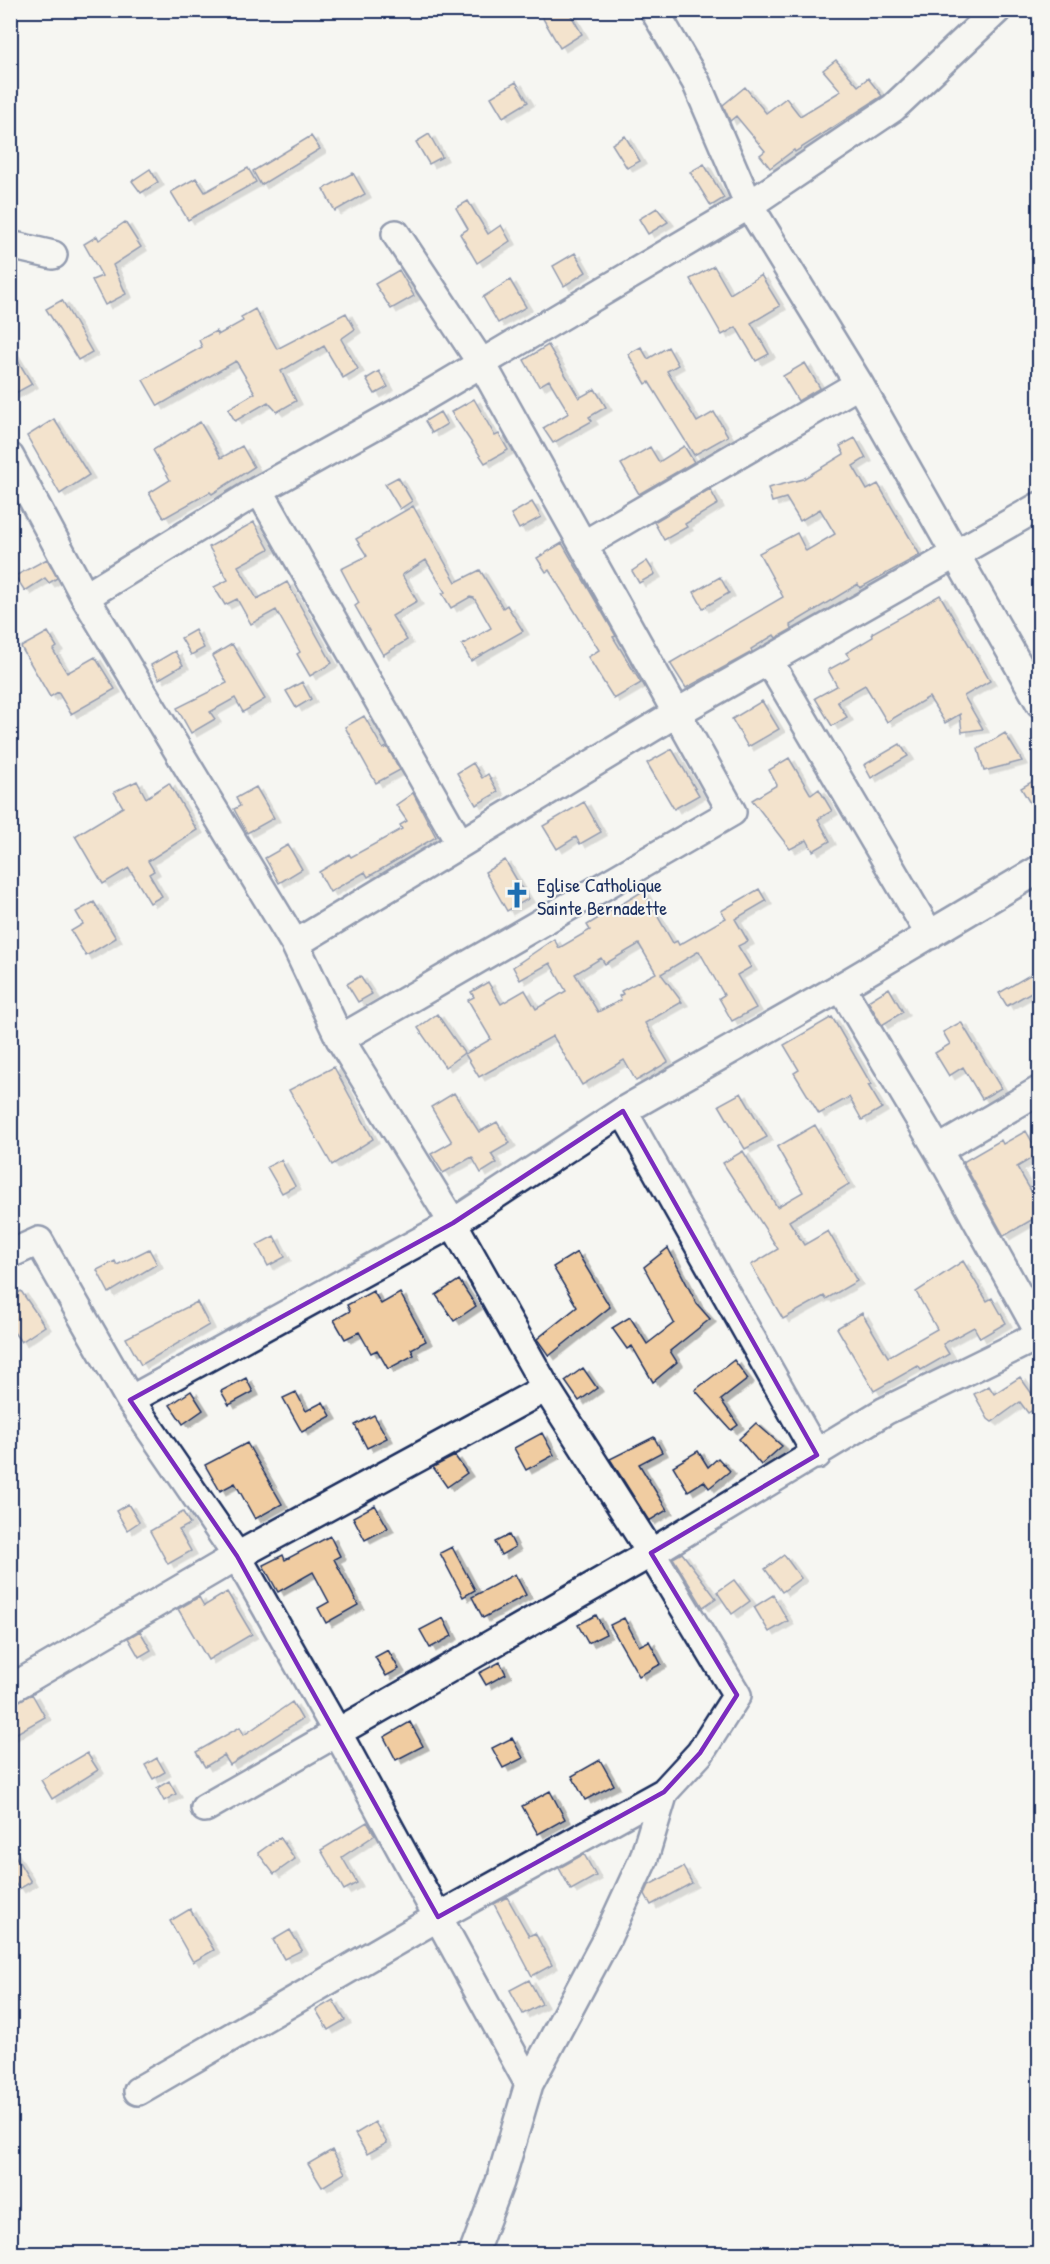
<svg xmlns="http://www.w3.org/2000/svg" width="1050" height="2264" font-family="'Patrick Hand',sans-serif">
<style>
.building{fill:#f0cca1;stroke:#1b2f5e;stroke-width:1.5;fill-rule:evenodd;filter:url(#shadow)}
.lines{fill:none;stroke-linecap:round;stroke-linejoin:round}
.minor-casing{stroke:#1b2f5e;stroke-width:32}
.minor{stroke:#f6f6f2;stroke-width:27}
.marked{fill:none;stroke:#7b2cbf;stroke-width:4.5;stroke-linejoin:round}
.labels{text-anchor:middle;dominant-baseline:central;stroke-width:4.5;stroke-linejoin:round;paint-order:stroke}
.poi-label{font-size:20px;fill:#1b2f5e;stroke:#f6f6f2;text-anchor:start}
</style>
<defs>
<filter id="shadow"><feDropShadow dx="6" dy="3.5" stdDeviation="0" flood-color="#0004"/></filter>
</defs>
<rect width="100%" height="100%" fill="#f6f6f2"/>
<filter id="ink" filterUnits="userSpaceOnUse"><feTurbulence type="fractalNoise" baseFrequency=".0167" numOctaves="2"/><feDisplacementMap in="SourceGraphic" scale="12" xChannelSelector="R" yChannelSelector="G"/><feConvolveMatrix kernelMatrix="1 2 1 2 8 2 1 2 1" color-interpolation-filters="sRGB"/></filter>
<g filter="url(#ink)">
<!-- building -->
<path class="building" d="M538 10H568L582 34 560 48Z
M836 60 858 86 868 78 882 96 795 152 794 150 770 168 760 155 765 151 736 116 730 121 723 105 745 87 766 113 786 98 800 116 841 91 823 70Z
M516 82 528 102 503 117 491 97Z
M429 134 442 157 429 164 416 142Z
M311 136 320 149 261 185 253 171Z
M625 136 640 161 627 168 612 144Z
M704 164 724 198 711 206 690 172Z
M248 168 256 182 188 220 171 192 196 178 205 192Z
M150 169 158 182 141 193 132 181Z
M353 173 365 194 335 211 323 189Z
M468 201 488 234 501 225 510 241 477 263 460 234 468 229 456 208Z
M657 208 668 222 648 234 639 219Z
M125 222 141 247 113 265 126 294 105 305 92 280 102 276 84 244 97 236 99 240Z
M575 253 586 272 564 286 553 266Z
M714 266 730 294 761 275 780 306 751 323 769 354 756 361 736 327 722 335 690 279Z
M399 270 414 296 391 309 375 284Z
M510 280 526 307 498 323 483 297Z
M62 300 92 352 78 360 46 309Z
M255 309 277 349 346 313 355 329 341 339 358 369 343 378 324 346 281 371 296 401 277 412 268 402 235 421 228 409 255 393 236 361 158 406 143 380 202 347 199 340 216 331 218 335 243 321 241 317Z
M548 345 579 398 595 389 606 407 589 417 592 421 553 443 543 428 569 413 549 380 539 386 524 360Z
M641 347 648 359 668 347 678 365 667 371 697 422 714 412 728 436 694 455 649 382 646 384 628 354Z
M10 348 32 384 10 396Z
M805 363 820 388 798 401 783 376Z
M379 371 388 387 375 394 366 379Z
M474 399 495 436 499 434 508 450 485 463 451 412Z
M440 412 447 424 432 433 425 421Z
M54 419 89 475 60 494 27 436Z
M200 422 221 458 242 446 254 467 212 494 210 492 164 518 149 493 170 480 153 450Z
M855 438 866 458 853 466 867 490 878 484 920 555 860 588 858 584 790 625 792 629 776 638 774 635 751 649 752 652 686 688 670 663 783 597 759 553 797 533 806 551 835 534 820 509 800 521 786 498 772 502 768 488 803 479 844 454 840 446Z
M684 446 694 462 639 494 621 464 650 447 659 462Z
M398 477 412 501 400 509 385 484Z
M710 489 718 504 685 524 687 527 664 540 654 522Z
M532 502 541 517 519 529 511 514Z
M413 506 456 582 480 570 503 608 507 605 523 631 471 661 462 645 491 628 474 598 470 597 451 608 442 593 445 592 426 560 402 575 417 601 392 616 407 640 383 655 355 606 359 603 341 569 367 556 356 539Z
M254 522 269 549 238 566 257 599 287 582 332 663 310 676 297 654 300 652 276 610 251 624 237 599 225 605 214 587 228 580 209 547Z
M562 543 616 636 613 637 641 683 614 699 588 657 599 650 549 570 546 572 537 558Z
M47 559 57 578 49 583 45 578 25 591 15 576Z
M647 561 655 574 639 583 632 571Z
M720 577 729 593 703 608 694 592Z
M940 595 990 681 964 696 983 729 962 732 960 714 945 723 929 697 887 722 865 685 837 701 847 717 832 726 815 698 837 686 828 670 850 658 846 653 873 637 872 633Z
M195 630 204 648 191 655 181 638Z
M48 632 57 647 53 650 67 673 95 657 115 689 71 714 58 692 50 697 21 647Z
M232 644 265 699 243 712 235 698 210 712 215 719 191 733 177 708 227 683 212 656Z
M175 651 183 665 159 679 151 665Z
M302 682 311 699 296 708 286 691Z
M762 701 779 729 748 747 732 719Z
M364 716 383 749 387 747 400 770 376 783 345 727Z
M1005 733 1022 761 984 771 978 749Z
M900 744 908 756 871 778 864 765Z
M672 749 699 795 674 809 647 763Z
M789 758 811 795 819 789 832 811 818 819 830 841 813 851 807 840 790 849 752 800 777 785 769 770Z
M473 763 482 778 488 774 498 792 476 805 457 773Z
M1040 777V820L1021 788Z
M137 781 146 798 169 783 197 830 148 861 154 871 149 874 162 896 150 903 129 868 103 884 75 836 123 807 114 792Z
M256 787 274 818 247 833 234 809 240 806 236 798Z
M413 793 436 837 368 877 365 872 330 892 319 872 349 854 351 857 402 829 400 825 407 821 396 805Z
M584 802 601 832 580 844 576 837 557 849 543 826Z
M288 845 302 869 279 883 265 858Z
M505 860 528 899 507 911 485 872Z
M759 889 766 901 735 919 748 941 738 946 751 967 737 975 756 1008 732 1021 719 998 724 995 699 951 661 974 682 1002 645 1023 668 1062 636 1081 624 1060 582 1085 553 1036 479 1077 465 1054 491 1039 468 1000 474 997 471 992 488 982 501 1004 525 990 536 1009 566 991 550 963 520 980 513 967 554 939 559 948 590 930 587 925 643 891 673 943 677 941 679 945 726 918 721 911ZM639 944 656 973 621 991 623 994 619 996 621 1000 598 1012 575 974 601 958 605 964Z
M94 902 116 938 86 956 71 931 83 924 76 912Z
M1040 969V987L1007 1006 999 993Z
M360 976 372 994 358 1002 347 984Z
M889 988 903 1012 882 1025 868 1001Z
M437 1014 464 1053 445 1067 418 1028Z
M832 1017 871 1084 868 1085 882 1108 862 1120 849 1097 819 1114 794 1073 799 1070 784 1045Z
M961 1022 1001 1088 982 1099 963 1067 949 1076 935 1053 950 1044 943 1032Z
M334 1067 373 1139 332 1165 289 1090Z
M454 1093 479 1132 497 1122 510 1143 491 1154 497 1163 481 1173 472 1157 443 1173 431 1154 452 1142 431 1107Z
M741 1093 767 1137 745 1149 719 1105Z
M815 1125 849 1184 789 1221 804 1245 828 1231 857 1281 826 1299 824 1296 783 1319 751 1265 778 1249 723 1163 743 1151 777 1207 803 1192 777 1147Z
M1026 1131 1039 1154 1017 1167 1040 1206V1215L1004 1236 963 1162 1001 1140 1003 1144Z
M281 1160 295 1186 282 1193 267 1167Z
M274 1236 285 1257 268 1266 257 1245Z
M668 1248 697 1304 710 1319 670 1351 677 1362 653 1382 632 1346 627 1349 612 1328 630 1317 647 1344 674 1323 644 1267Z
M149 1249 157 1264 109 1293 97 1270 115 1261 117 1265Z
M577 1252 610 1307 549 1356 537 1339 577 1307 553 1267Z
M963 1261 987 1301 992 1298 1006 1323 980 1338 974 1327 943 1344 949 1354 921 1370 918 1366 874 1391 837 1328 862 1313 888 1357 937 1329 916 1292Z
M459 1280 476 1306 454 1321 436 1295Z
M21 1291 45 1326 21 1342 10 1327V1298Z
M373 1291 381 1304 400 1293 426 1341 411 1349 414 1355 388 1369 377 1350 371 1353 359 1332 345 1339 334 1320 350 1311 347 1305Z
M197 1302 209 1325 141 1365 126 1338Z
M734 1360 748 1379 721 1400 738 1425 731 1430 695 1390Z
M583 1368 597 1388 579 1401 565 1381Z
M1020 1377 1040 1405 1028 1413 1020 1402 992 1422 988 1419 974 1394 989 1386 994 1394Z
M246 1378 253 1392 229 1405 221 1391Z
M191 1391 203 1410 183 1424 170 1405Z
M296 1392 306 1411 323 1402 331 1416 302 1432 283 1398Z
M374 1415 387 1438 367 1448 355 1425Z
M756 1423 782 1446 761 1465 739 1439Z
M542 1433 554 1455 526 1470 514 1448Z
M654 1437 662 1452 639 1464 667 1510 649 1521 610 1459Z
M247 1443 282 1504 255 1519 235 1483 220 1491 205 1465Z
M698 1451 708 1467 718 1458 730 1471 709 1488 704 1481 688 1491 673 1466Z
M455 1456 467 1473 447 1487 433 1467Z
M128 1504 139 1522 127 1530 116 1511Z
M375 1505 388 1528 365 1540 353 1517Z
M183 1512 190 1524 179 1530 191 1551 168 1564 150 1531Z
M509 1535 515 1547 501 1555 495 1542Z
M330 1536 340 1556 334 1559 358 1605 326 1623 318 1608 329 1602 313 1572 278 1592 263 1565 283 1555 285 1560Z
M452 1547 475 1590 463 1597 440 1553Z
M682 1553 716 1598 703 1607 673 1558Z
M784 1555 801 1578 782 1592 765 1569Z
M515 1574 526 1595 483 1618 472 1597Z
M734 1580 750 1601 732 1614 717 1592Z
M227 1592 252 1634 208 1660 178 1609 199 1597 204 1606Z
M773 1595 788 1621 769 1632 754 1607Z
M596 1615 606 1634 588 1643 578 1625Z
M443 1618 452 1636 430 1648 420 1630Z
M624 1618 639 1646 649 1641 661 1664 639 1676 610 1625Z
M140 1631 151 1650 139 1657 128 1638Z
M388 1650 399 1669 386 1676 375 1657Z
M500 1662 506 1674 486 1685 479 1673Z
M32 1694 45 1717 10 1737V1705Z
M292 1702 302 1719 230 1765 224 1755 205 1767 196 1752 240 1727 244 1735Z
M410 1722 423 1746 396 1760 384 1737Z
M512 1738 523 1758 503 1768 492 1748Z
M87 1753 98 1770 52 1799 41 1780Z
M157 1758 165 1772 153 1779 145 1765Z
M600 1760 614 1785 585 1800 572 1776Z
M169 1781 176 1794 164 1801 157 1788Z
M550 1791 565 1819 538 1834 522 1806Z
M367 1822 375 1835 342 1857 357 1883 344 1890 321 1850Z
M280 1837 295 1859 274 1874 258 1853Z
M10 1847 31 1882 19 1889 10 1876Z
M584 1854 596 1876 571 1890 559 1868Z
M683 1867 692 1883 651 1905 645 1894 649 1885Z
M507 1897 529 1936 535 1933 552 1965 532 1976 494 1904Z
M190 1909 214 1950 193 1962 170 1921Z
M290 1930 302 1950 284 1959 273 1940Z
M529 1980 542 2004 523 2014 510 1990Z
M333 2000 345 2020 328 2030 316 2010Z
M375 2122 387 2143 367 2154 355 2134Z
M332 2150 345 2173 322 2187 308 2164Z"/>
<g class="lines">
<!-- minor casing -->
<g class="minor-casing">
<path id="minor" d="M654 10 696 82 749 205 859 384 1040 703
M10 245 53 255
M10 457 85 597 295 944 340 1039 453 1223 546 1388 651 1553 737 1695 700 1753 664 1792 438 1917 138 2091
M259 490 459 842
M585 544 859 384
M85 597 259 490 406 408 749 205 893 108 997 10
M769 661 930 935
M295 944 678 712 1040 506
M841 987 938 1150 1040 1334
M340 1039 732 812 482 364 396 234
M623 1111 817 1455
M938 1150 1040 1090
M10 1254 39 1241 130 1400 237 1556 337 1732 529 2084
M130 1400 453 1223 623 1111 841 987 1040 869
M10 1689 237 1556 546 1388
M205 1808 651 1553 885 1411 1040 1335
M473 2254 500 2182 529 2084 606 1940 644 1858 664 1792"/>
</g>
<!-- minor -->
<use href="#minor" class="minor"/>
</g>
</g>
<!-- marked area -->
<path d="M0 0H1050V2264H0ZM623 1111 817 1455 651 1553 737 1695 700 1753 664 1792 438 1917 237 1556 130 1400 453 1223Z" fill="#f6f6f2" fill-opacity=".55" fill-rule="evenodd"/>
<path class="marked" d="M623 1111 817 1455 651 1553 737 1695 700 1753 664 1792 438 1917 237 1556 130 1400 453 1223Z"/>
<!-- icons -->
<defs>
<g id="church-bare" transform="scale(2.07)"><path d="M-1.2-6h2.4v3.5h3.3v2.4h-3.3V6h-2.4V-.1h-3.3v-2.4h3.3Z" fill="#1f6fb2" stroke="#f6f6f2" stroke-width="2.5" paint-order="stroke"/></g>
</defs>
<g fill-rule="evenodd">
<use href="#church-bare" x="517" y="895"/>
</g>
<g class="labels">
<!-- poi labels -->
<g class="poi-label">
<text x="537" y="884">Eglise Catholique<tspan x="537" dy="23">Sainte Bernadette</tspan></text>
</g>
</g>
<!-- margin -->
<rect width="1050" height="2264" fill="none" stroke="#f6f6f2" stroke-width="36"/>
<rect x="18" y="18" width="1014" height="2228" fill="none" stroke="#1b2f5e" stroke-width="2" filter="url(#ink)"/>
</svg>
